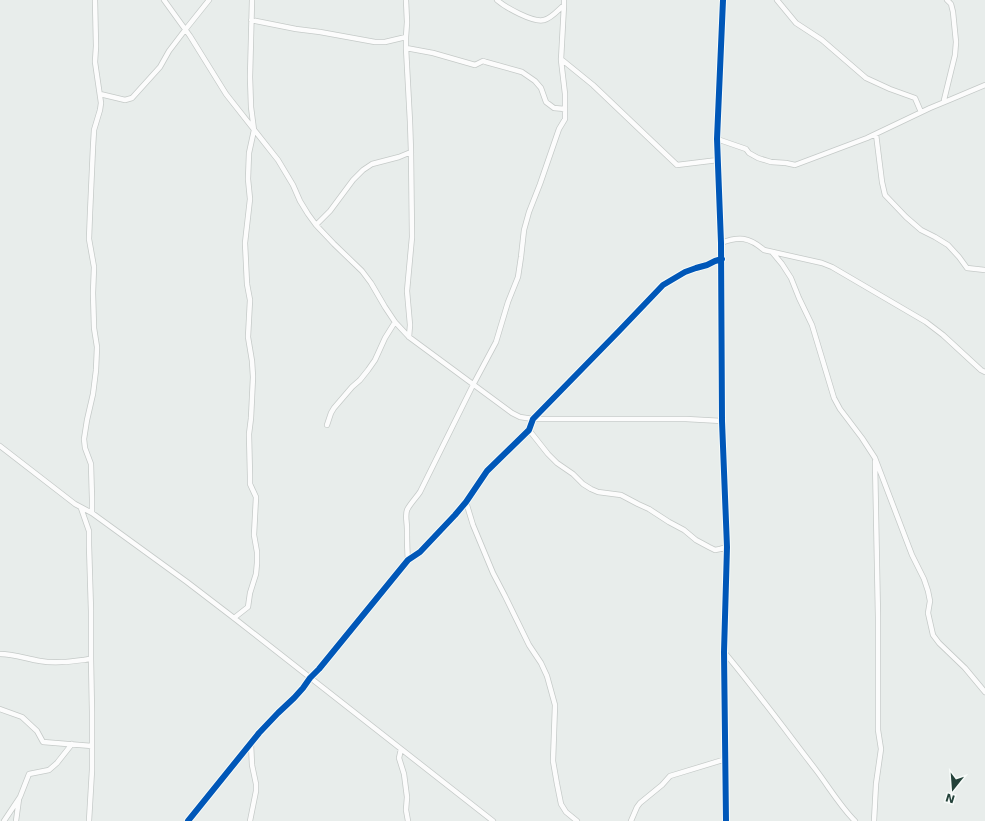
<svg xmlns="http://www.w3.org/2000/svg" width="985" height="821" font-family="'DejaVu Sans',sans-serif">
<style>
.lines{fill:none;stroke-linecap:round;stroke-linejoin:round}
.street-casing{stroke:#c5cac8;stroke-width:6}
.street{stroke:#fcfcfc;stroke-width:4.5}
.cycleway-casing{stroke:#f7fbf9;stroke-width:8}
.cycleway{stroke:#0057b8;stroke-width:6}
</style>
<rect width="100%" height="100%" fill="#e8edeb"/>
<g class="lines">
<!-- street casing -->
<g class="street-casing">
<path id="street" d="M164 0 190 36 226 94 278 160 293 185 300 201 308 214 316 225 334 244 362 271 371 283 385 307 395 322 409 337 512 413 520 417 533 419H686L722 421
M406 0 407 22 406 37V48L410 122 411 152 412 237 407 291 410 325 409 337
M497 0C505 7 533 23 544 20 552 18 558 10 564 5V0
M723 0 717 139 721 243 722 421 727 547 724 652 726 821
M777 0 796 23 822 40 866 78 890 89 915 98 921 112
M947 0 951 4 953 12 956 42 955 55 944 100V101H947L985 85
M251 20 296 29 320 32 375 42H385L406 37
M406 48 433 53 475 65 483 61 486 62 522 72 535 81 541 88 546 102 554 108 565 109
M561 59 593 85 677 165 718 160
M100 94 125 100 132 98 160 67 169 51 185 30 209 0
M876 134 882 182 885 195 906 217 921 230 935 237 948 245 959 257 967 268 985 270
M717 139 746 149 749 153 758 158 771 162 786 163 795 165 867 138 930 108 947 101
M316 225 330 211 353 180 363 170 372 164 399 157 411 152
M721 243C739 236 749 237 764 250L822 263 832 267 926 322 943 335 981 370 985 372
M772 252 782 264 791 278 799 298 812 325 834 398 840 409 862 438 875 458 912 555 924 579 928 591 930 601 928 613 933 635 939 643 965 668 985 692
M327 425 331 413 334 408 352 387 360 380 368 370 375 360 385 338 395 322
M529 430 548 454 557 463 573 474 583 484 591 489 598 492 621 495 638 504 649 509 669 522 684 530 696 540 709 547 715 550 720 549 727 547
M0 446 75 504 92 513 187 582 234 618 493 821
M466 502 473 525 493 573 505 596 529 645 541 663 547 676 555 705 553 761 557 784 561 804 566 812 577 821
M81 508 89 531V545L91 611V659L92 712V770L89 821
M92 513V499L91 464 85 448 84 439 87 420 93 394 96 370 97 347 94 328 93 293 94 267 89 239 90 213 93 147 94 130 100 110 101 103 95 62 96 46 95 0
M408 560C407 549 407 539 407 529 407 522 405 516 407 510 410 504 416 498 420 492L473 385 496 342 508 302 518 277 521 257 524 230 529 212 540 184 559 129 565 119V94L561 60 564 5
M234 618 248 607 250 593 256 574 257 563V552L254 535 256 497 250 484V476L249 434 251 418 253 377 252 361 248 337 250 300 247 284 245 243 250 199 248 179 249 153 254 130 251 107 250 77 252 0
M724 652C756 690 786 731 816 770 829 787 840 806 855 821
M0 654C14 654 27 659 40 661 57 664 74 661 91 659
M0 709 22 717 37 731 43 742 92 746
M401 749 399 758 404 774 407 797 406 810 408 821
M4 821 20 797 29 774 49 770 57 763 72 744
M16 821 19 799
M188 821 259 733 278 713 294 698 303 688 310 678 319 669 408 560 420 552 455 515 466 502 487 471 529 430 533 419 619 331 663 285 685 272 696 268 707 265 715 261 722 259
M250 821 256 791V784L252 765 251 744
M631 821 637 807 640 803 662 785 670 776 726 759
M874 821 876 784 881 749 878 730V617L875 461"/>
</g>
<!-- street -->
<use href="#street" class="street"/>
<!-- cycleway casing -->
<g class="cycleway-casing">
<path id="cycleway" d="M723 0 717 139 721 243 722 421 727 547 724 652 726 821
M188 821 259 733 278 713 294 698 303 688 310 678 319 669 408 560 420 552 455 515 466 502 487 471 529 430 533 419 619 331 663 285 685 272 696 268 707 265 715 261 722 259"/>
</g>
<!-- cycleway -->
<use href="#cycleway" class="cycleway"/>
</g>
<!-- north arrow -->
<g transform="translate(953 789) rotate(197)" stroke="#f7fbf9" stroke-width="3" paint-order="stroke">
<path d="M0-3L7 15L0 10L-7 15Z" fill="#24423a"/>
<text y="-6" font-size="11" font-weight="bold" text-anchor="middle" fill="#24423a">N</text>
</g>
</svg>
